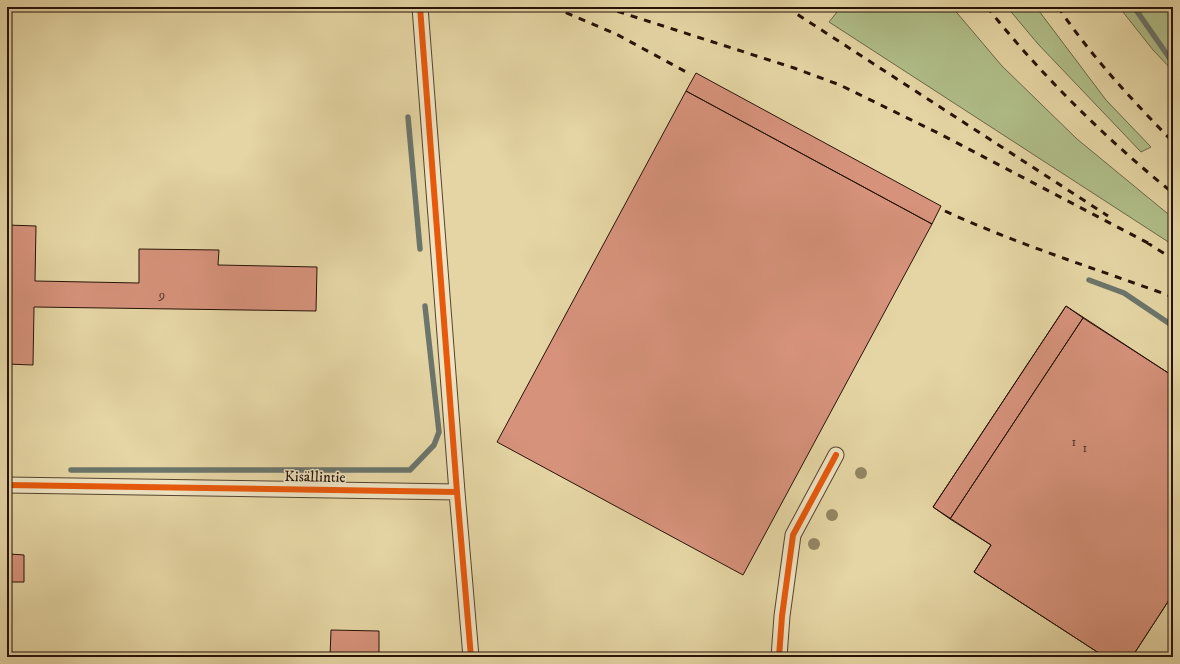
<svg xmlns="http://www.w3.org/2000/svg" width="1180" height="664" font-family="'IM FELL DW Pica',serif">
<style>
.green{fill:#b0be89;stroke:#6c6848}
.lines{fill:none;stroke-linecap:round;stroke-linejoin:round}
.stream{stroke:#6b756b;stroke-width:5.5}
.building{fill:#d6927b;stroke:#271307}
.street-casing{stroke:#56442e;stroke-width:17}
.street{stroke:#eee4c4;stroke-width:15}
.rail{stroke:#271307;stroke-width:3;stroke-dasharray:7 7;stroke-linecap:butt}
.cycleway-casing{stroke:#eee4c4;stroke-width:8}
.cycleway{stroke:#e8590c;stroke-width:6}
.tree{fill:#938663}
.labels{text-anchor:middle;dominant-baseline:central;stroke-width:3;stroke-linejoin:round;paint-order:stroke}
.number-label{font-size:13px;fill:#533324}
.street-label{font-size:15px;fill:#271307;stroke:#eee4c4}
</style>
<rect width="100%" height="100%" fill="#e5d5a4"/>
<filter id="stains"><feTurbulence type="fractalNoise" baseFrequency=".005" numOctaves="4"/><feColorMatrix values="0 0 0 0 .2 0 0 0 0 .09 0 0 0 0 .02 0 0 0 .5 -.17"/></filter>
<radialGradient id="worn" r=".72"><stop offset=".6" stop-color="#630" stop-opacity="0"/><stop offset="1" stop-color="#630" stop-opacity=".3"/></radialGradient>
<!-- green -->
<path class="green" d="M841 7H952L1002 66 1077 139 1173 218V245L829 22Z
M1007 7H1036L1106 100 1151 147 1141 152 1038 44Z
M1119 7H1173V71L1153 50Z"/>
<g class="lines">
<!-- stream -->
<path class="stream" d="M1134 7 1173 63
M408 117 420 249
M1089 280 1124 293 1173 326
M71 470H410L434 445 439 432 425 306"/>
</g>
<!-- building -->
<path class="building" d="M696 73 941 206 932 224 686 91Z
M686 91 932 224 743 575 497 442Z
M7 225 36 226 35 281 139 283V249L219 250 218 265 317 267 316 311 34 307 33 365 7 364Z
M1066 306 1173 376V594L1132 657H1105L974 572 991 545 933 507Z
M1066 306 1083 318 950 519 933 507Z
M1083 318 1173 376V594L1132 657H1105L974 572 991 545 950 519Z
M7 532 11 533 10 554 24 555V582H9V594H7Z
M331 630 379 631V657H330Z
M558 653V657H521Z"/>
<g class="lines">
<!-- street casing -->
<g class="street-casing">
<path id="street" d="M420 7 457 492
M7 485 457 492 471 657
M779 657 782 616 793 535 836 455"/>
</g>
<!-- street -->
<use href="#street" class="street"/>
<!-- rail -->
<path class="rail" d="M553 7 616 34 690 74
M604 7 794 68 840 85 942 135 1150 244
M786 7 1108 216
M987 7C1040 74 1107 140 1173 193
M1058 7C1091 56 1132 100 1173 142
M945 211C1019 245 1097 269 1173 297
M1146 242 1173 259"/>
<!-- cycleway casing -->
<g class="cycleway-casing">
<path id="cycleway" d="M420 7 457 492
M7 485 457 492 471 657
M779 657 782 616 793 535 836 455"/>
</g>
<!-- cycleway -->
<use href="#cycleway" class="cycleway"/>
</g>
<!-- trees -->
<g class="tree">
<circle cx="861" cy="473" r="6"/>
<circle cx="832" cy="515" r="6"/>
<circle cx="814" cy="544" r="6"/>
</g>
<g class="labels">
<!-- number labels -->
<g class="number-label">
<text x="162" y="295">9</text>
<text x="1074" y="442">1</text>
<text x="1085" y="448">1</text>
</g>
<!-- street labels -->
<g class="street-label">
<text transform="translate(315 477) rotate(1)">Kisällintie</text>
</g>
</g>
<!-- margin -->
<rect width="1180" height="664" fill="none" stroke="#e5d5a4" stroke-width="24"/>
<rect x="8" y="8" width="1164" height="648" fill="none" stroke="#271307" stroke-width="2"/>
<rect x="12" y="12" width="1156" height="640" fill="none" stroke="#271307"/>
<rect width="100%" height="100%" filter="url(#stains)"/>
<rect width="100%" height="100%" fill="url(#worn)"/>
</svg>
